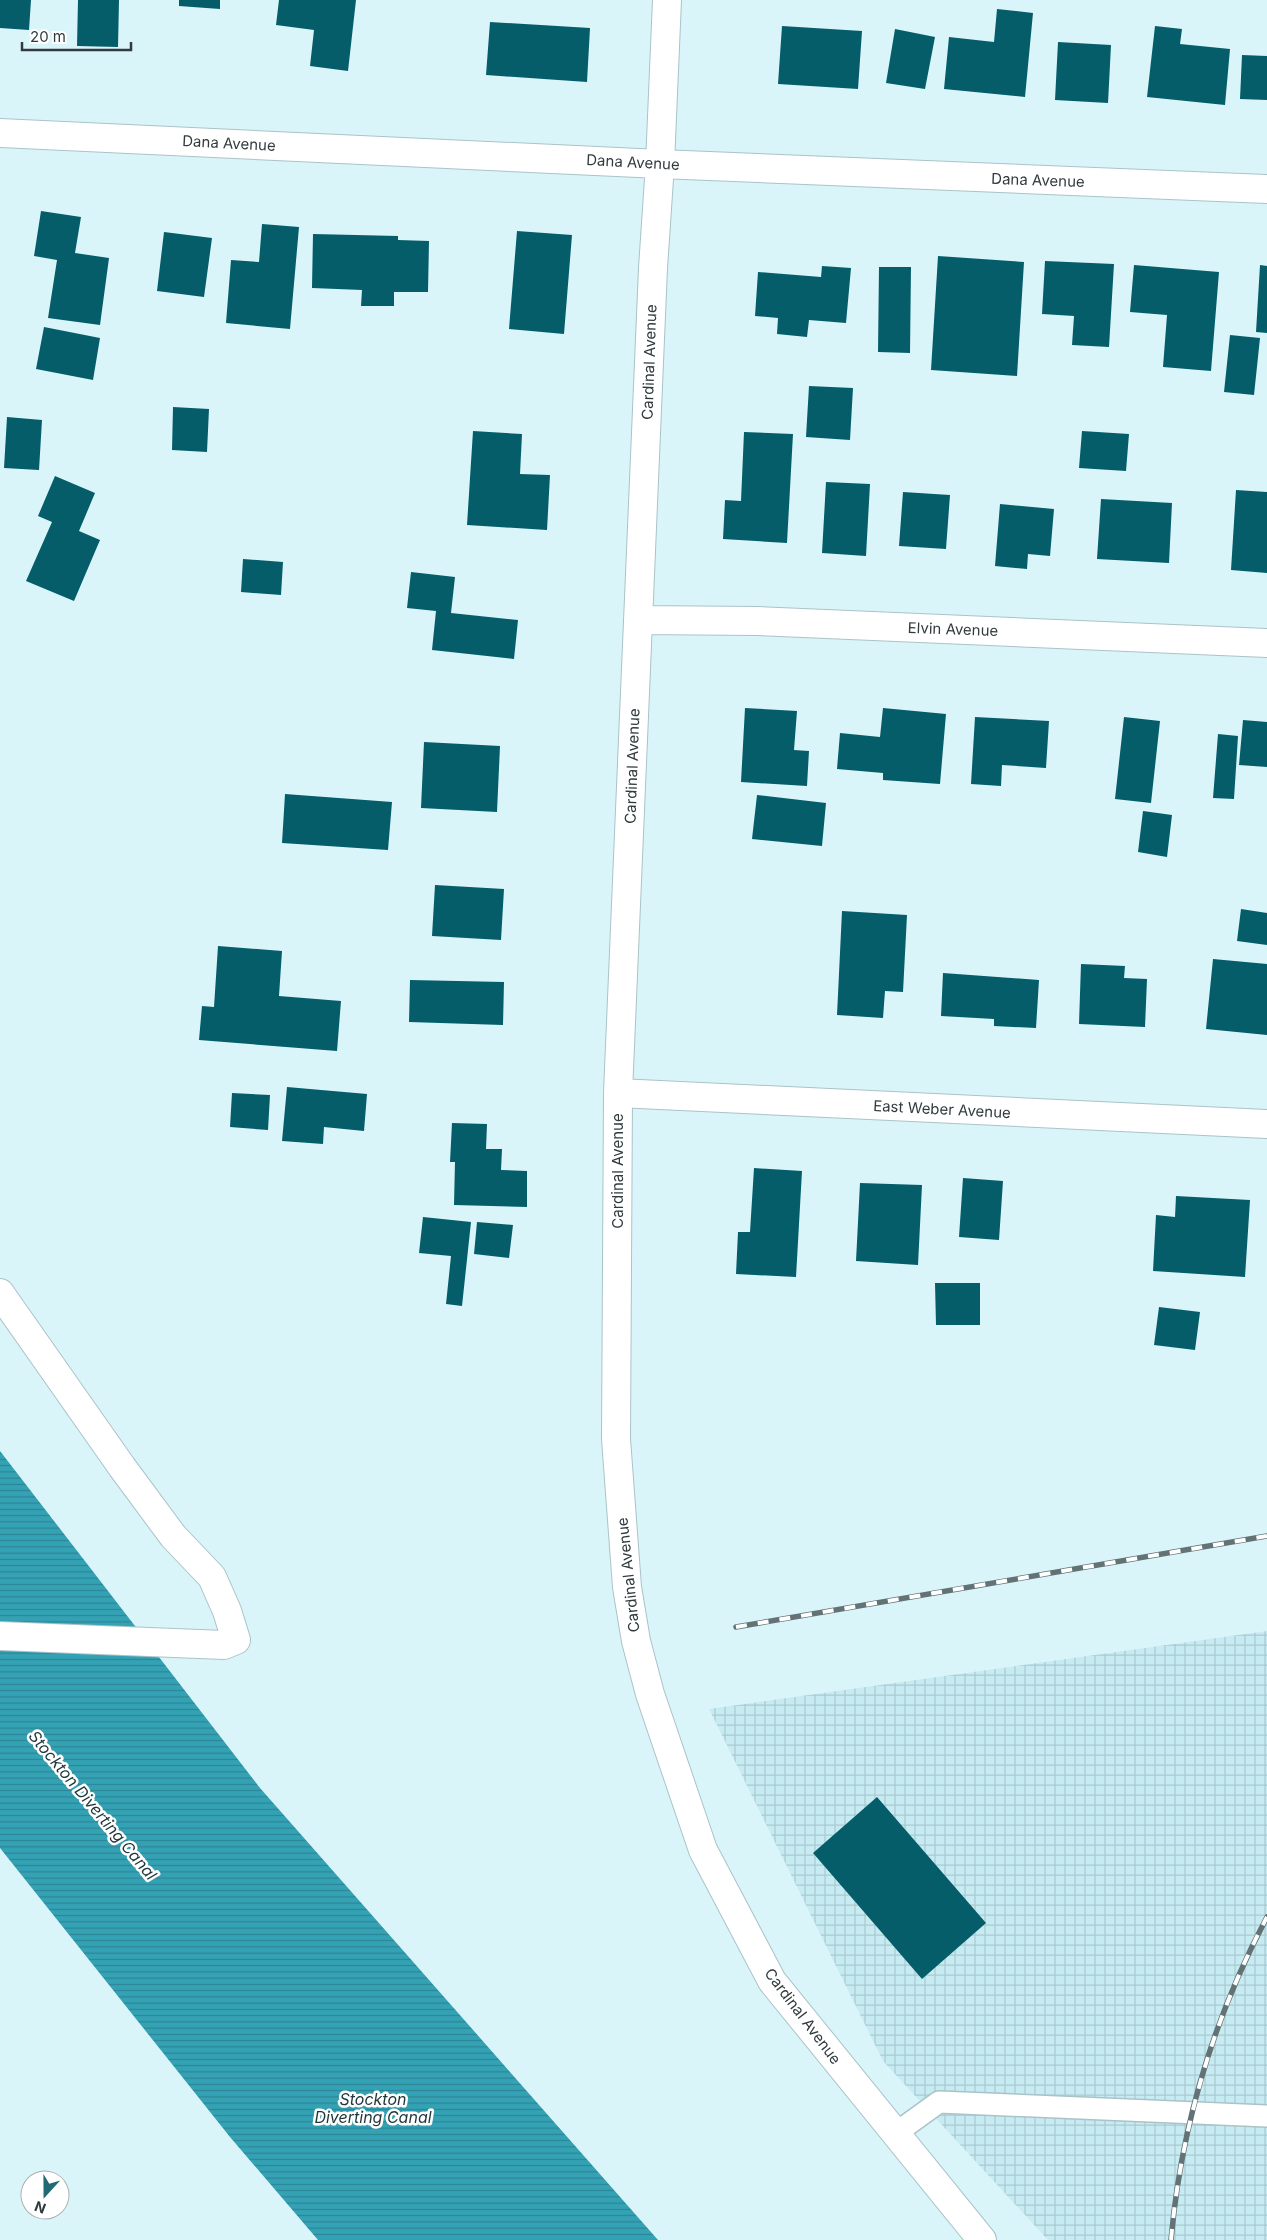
<svg xmlns="http://www.w3.org/2000/svg" width="1267" height="2240" font-family="Inter,sans-serif">
<style>
.industrial{fill:url(#industrial-grid)}
.water{fill:url(#water-rules)}
.building{fill:#045d69}
.lines{fill:none;stroke-linecap:round;stroke-linejoin:round}
.lane-casing{stroke:#aac3c8;stroke-width:24}
.street-casing{stroke:#aac3c8;stroke-width:30}
.lane{stroke:#fff;stroke-width:21}
.street{stroke:#fff;stroke-width:28}
.rail-casing{stroke:#637275;stroke-width:5.5}
.rail{stroke:#fff;stroke-width:4;stroke-dasharray:11;stroke-linecap:butt}
.labels{text-anchor:middle;dominant-baseline:central;stroke-width:5;stroke-linejoin:round;paint-order:stroke}
.street-label{font-size:15px;fill:#313b3d;stroke:#fff}
.water-label{font-size:16px;font-style:italic;fill:#1f373b;stroke:#fff}
</style>
<defs>
<pattern id="industrial-grid" width="8" height="8" patternUnits="userSpaceOnUse" patternTransform="scale(1.25)"><rect width="8" height="8" fill="#c7ebf2"/><path d="M0 4h8M4 0v8" fill="none" stroke="#abcad0"/></pattern>
<pattern id="water-rules" width="6" height="5" patternUnits="userSpaceOnUse" patternTransform="scale(1.25)"><rect width="6" height="5" fill="#34a2b5"/><path d="M0 2.5h6" fill="none" stroke="#2d8594"/></pattern>
</defs>
<rect width="100%" height="100%" fill="#daf5fa"/>
<!-- industrial -->
<path class="industrial" d="M1267 1631V2240H1048L883 2061 709 1709Z"/>
<!-- water -->
<path class="water" d="M0 1451 260 1788 658 2240H318L230 2137 0 1848Z"/>
<!-- building -->
<path class="building" d="M0 0H31L29 30 0 28Z
M78 0H119L118 47 77 46Z
M179 0H220V9L179 6Z
M279 0H356L348 71 310 66 314 30 276 25Z
M997 9 1033 13 1025 97 944 89 949 37 994 42Z
M490 22 590 28 587 82 486 75Z
M782 26 862 31 858 89 778 84Z
M1155 26 1182 29 1180 44 1230 49 1225 105 1147 97Z
M895 29 935 37 925 89 886 83Z
M1058 42 1111 45 1108 103 1055 100Z
M1242 55 1267 56V100L1240 99Z
M41 211 81 217 75 253 109 258 100 325 48 318 57 260 34 256Z
M262 224 299 227 290 329 226 323 231 260 259 262Z
M517 231 572 235 564 334 509 329Z
M164 232 212 238 204 297 157 291Z
M313 234 398 236V240L429 241 428 292H394V306H361L362 290 312 288Z
M938 256 1024 262 1017 376 931 370Z
M1045 261 1114 264 1109 347 1072 345 1074 316 1042 314Z
M1134 265 1219 272 1211 371 1163 367 1167 315 1130 312Z
M1260 265 1267 266V333L1256 332Z
M822 266 851 268 846 323 809 320 807 337 777 334 778 318 755 316 758 272 821 277Z
M879 267H911L910 353 878 352Z
M44 327 100 338 93 380 36 369Z
M1230 335 1260 338 1254 395 1224 392Z
M809 386 853 388 850 440 806 437Z
M173 407 209 409 207 452 172 450Z
M7 417 42 420 39 470 4 468Z
M473 431 522 434 520 474 550 475 547 530 467 525Z
M1082 431 1129 434 1126 471 1079 468Z
M744 432 793 434 787 543 723 539 725 500 741 501Z
M55 476 95 493 79 531 100 540 74 601 26 581 52 522 38 516Z
M826 482 870 484 866 556 822 553Z
M1236 490 1267 492V573L1231 570Z
M903 492 950 495 946 549 899 546Z
M1101 499 1172 503 1169 563 1097 559Z
M1000 504 1054 509 1050 556 1028 554 1027 569 995 566Z
M243 559 283 562 281 595 241 592Z
M411 572 455 577 451 613 518 620 514 659 432 650 436 611 407 608Z
M745 708 797 711 794 750 809 751 807 786 741 782Z
M883 708 946 714 940 784 883 780V773L837 769 840 733 880 737Z
M975 717 1049 721 1046 768 1002 765 1001 786 971 784Z
M1124 717 1160 721 1151 803 1115 799Z
M1243 720 1267 722V767L1239 765Z
M1218 734 1238 736 1234 799 1213 798Z
M424 742 500 746 497 812 421 808Z
M285 794 392 802 388 850 282 843Z
M757 795 826 803 822 846 752 839Z
M1143 811 1172 815 1167 857 1138 852Z
M435 885 504 889 501 940 432 936Z
M1241 909 1267 913V945L1237 941Z
M842 911 907 915 903 992 885 991 883 1018 837 1015Z
M218 946 282 951 279 996 341 1001 337 1051 199 1040 202 1006 214 1007Z
M1213 959 1267 964V1035L1206 1029Z
M1081 964 1125 966 1124 978 1147 979 1145 1027 1079 1024Z
M943 973 1039 980 1036 1028 994 1026V1019L941 1016Z
M410 980 504 982 503 1025 409 1022Z
M287 1087 367 1094 364 1131 324 1127 323 1144 282 1141Z
M232 1093 270 1095 268 1130 230 1127Z
M452 1123 487 1124 486 1149H502L501 1170 527 1171V1207L454 1205 455 1162H450Z
M754 1168 802 1171 796 1277 736 1274 738 1232H750Z
M963 1178 1003 1181 999 1240 959 1237Z
M860 1183 922 1185 918 1265 856 1261Z
M1176 1196 1250 1200 1245 1277 1153 1271 1156 1215 1175 1217Z
M423 1217 471 1222 462 1306 446 1304 451 1256 419 1253Z
M477 1222 513 1225 509 1258 474 1254Z
M935 1283H980V1325H936Z
M1159 1307 1200 1312 1195 1350 1154 1345Z
M877 1797 986 1923 922 1979 813 1853Z"/>
<g class="lines">
<!-- lane casing -->
<g class="lane-casing">
<path id="lane" d="M896 2133 939 2102 1267 2116"/>
</g>
<!-- street casing -->
<g class="street-casing">
<path id="street" d="M667 0 660 164 653 268 618 1093 616 1439 627 1587 636 1641 650 1694 703 1850 772 1981 982 2240
M0 133 660 164 1267 189
M638 620 757 621 1267 643
M618 1093 1267 1124
M0 1293 122 1467 173 1536 212 1577 227 1611 236 1640 224 1645 0 1636"/>
</g>
<!-- lane -->
<use href="#lane" class="lane"/>
<!-- street -->
<use href="#street" class="street"/>
<!-- rail casing -->
<g class="rail-casing">
<path id="rail" d="M736 1627 1267 1536
M1171 2240C1181 2127 1214 2017 1267 1917"/>
</g>
<!-- rail -->
<use href="#rail" class="rail"/>
</g>
<g class="labels">
<!-- street labels -->
<g class="street-label">
<text transform="translate(229 143) rotate(3)">Dana Avenue</text>
<text transform="translate(633 162) rotate(3)">Dana Avenue</text>
<text transform="translate(1038 180) rotate(2)">Dana Avenue</text>
<text transform="translate(649 362) rotate(-88)">Cardinal Avenue</text>
<text transform="translate(953 629) rotate(2)">Elvin Avenue</text>
<text transform="translate(632 766) rotate(-88)">Cardinal Avenue</text>
<text transform="translate(942 1109) rotate(3)">East Weber Avenue</text>
<text transform="translate(617 1171) rotate(-90)">Cardinal Avenue</text>
<text transform="translate(628 1575) rotate(-96)">Cardinal Avenue</text>
<text transform="translate(803 2016) rotate(53)">Cardinal Avenue</text>
</g>
<!-- water labels -->
<g class="water-label">
<text transform="translate(93 1805) rotate(50)">Stockton Diverting Canal</text>
<text x="373" y="2099">Stockton<tspan x="373" dy="18">Diverting Canal</tspan></text>
</g>
</g>
<!-- north arrow -->
<g transform="translate(45 2195) rotate(201)"><circle r="24" fill="#ffffff" stroke="#adb1b1"/>
<path d="M0-4L9 19L0 12L-9 19Z" fill="#206975"/>
<text y="-8" font-size="14" font-weight="bold" text-anchor="middle" fill="#313b3d">N</text>
</g>
<!-- scale -->
<path d="M22 42v8h109v-8" fill="none" stroke="#313b3d" stroke-width="2.5"/>
<text x="30" y="42" font-size="15" fill="#313b3d" stroke="#ffffff" stroke-width="4" paint-order="stroke">20 m</text>
</svg>
